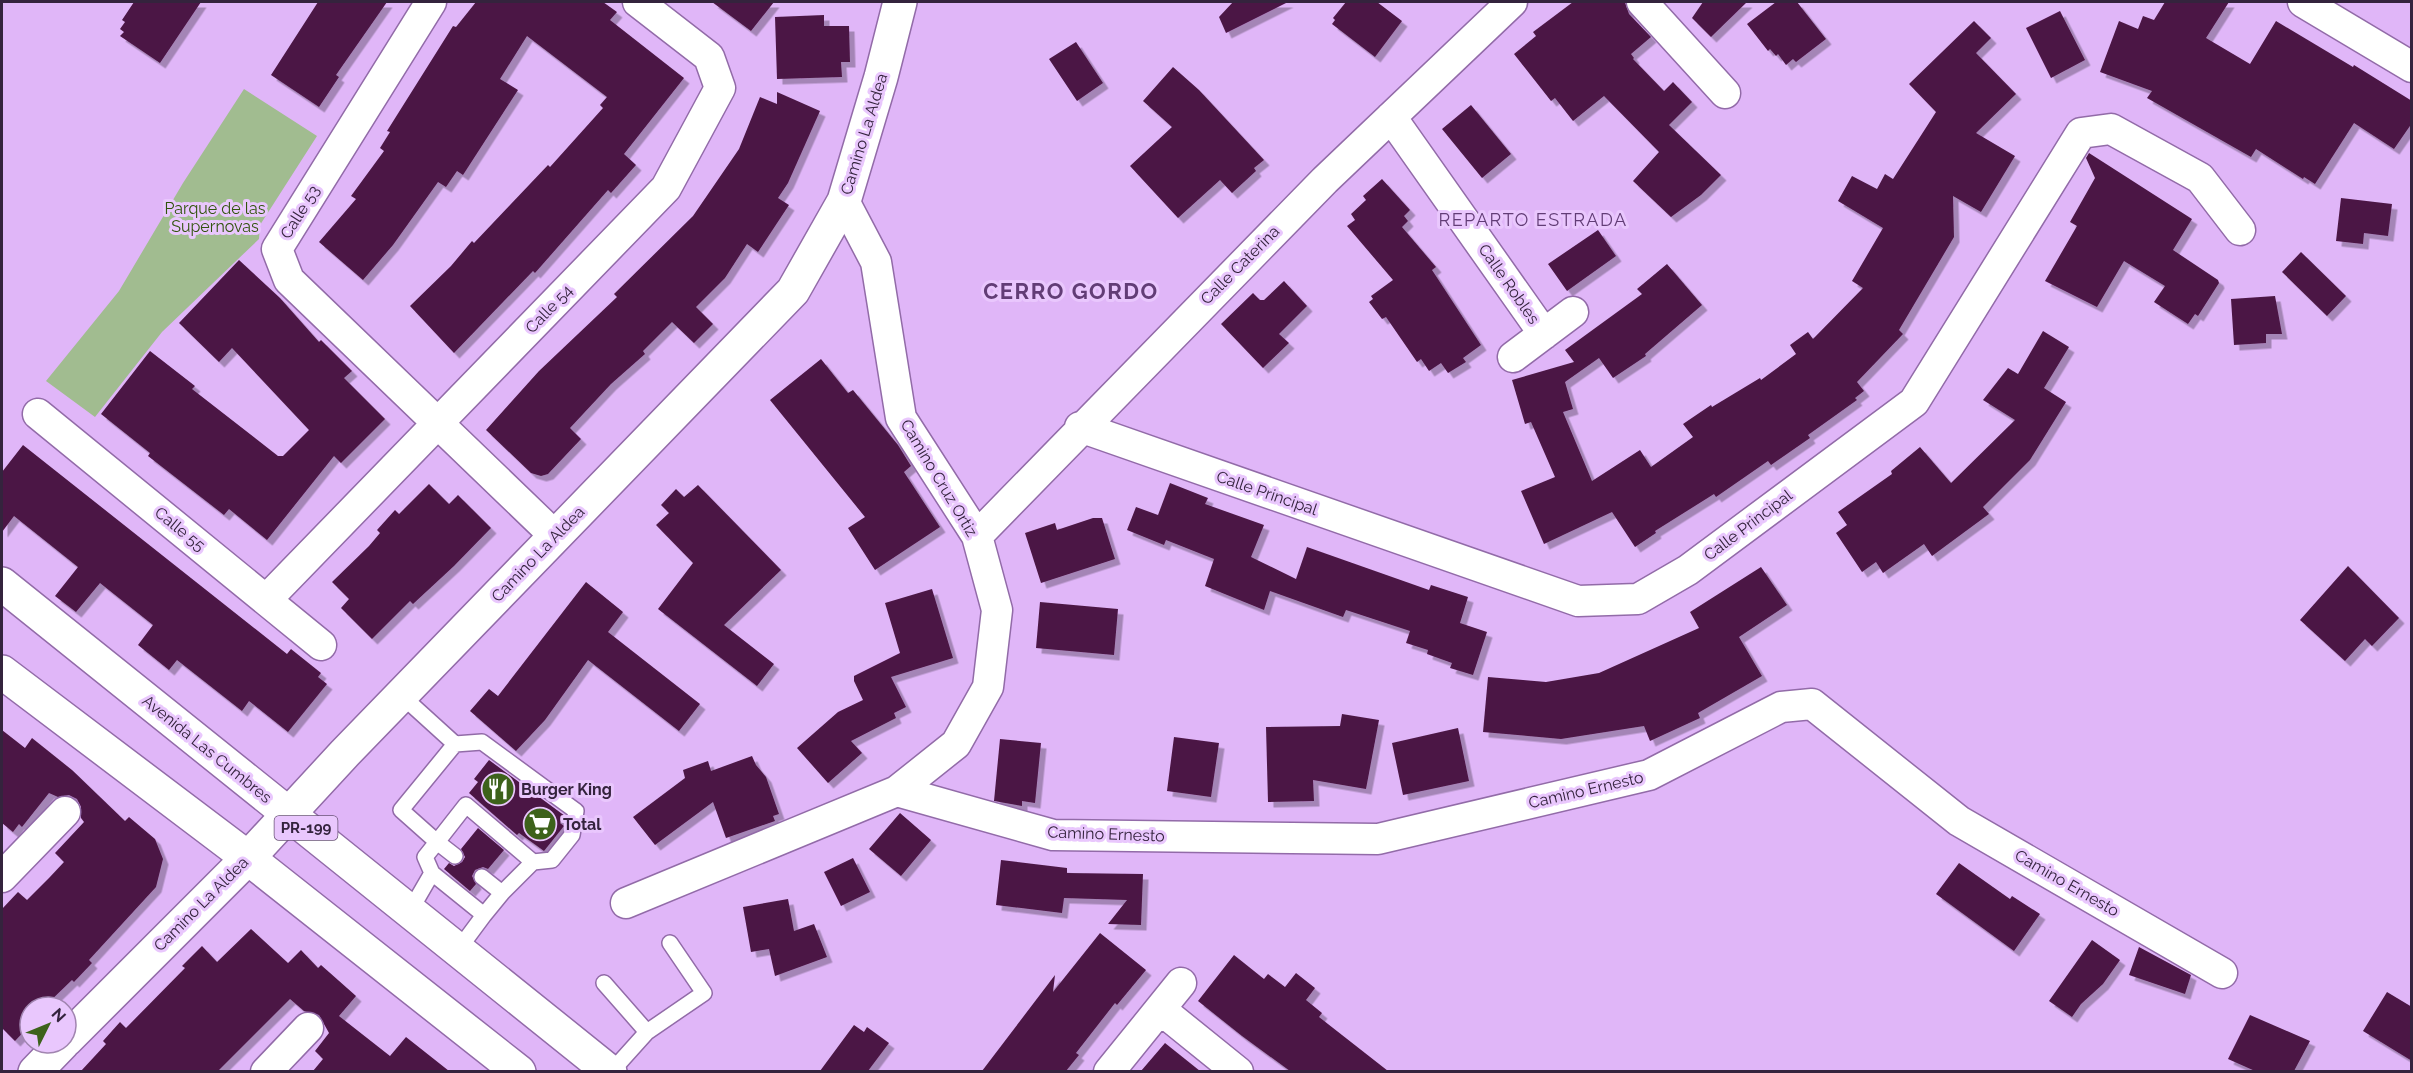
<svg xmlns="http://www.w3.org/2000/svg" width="2413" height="1073" font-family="Raleway,sans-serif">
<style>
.green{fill:#a1bc90}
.building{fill:#4b1644;filter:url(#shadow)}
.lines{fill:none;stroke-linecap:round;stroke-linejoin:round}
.lane-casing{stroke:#926ba8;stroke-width:18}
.street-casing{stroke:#926ba8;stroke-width:33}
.secondary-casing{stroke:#926ba8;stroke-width:36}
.highway-casing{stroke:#926ba8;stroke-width:36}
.lane{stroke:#fff;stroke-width:15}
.street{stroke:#fff;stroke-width:30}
.secondary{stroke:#fff;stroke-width:33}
.highway{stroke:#fff;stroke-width:33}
.labels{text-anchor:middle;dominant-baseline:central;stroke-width:6;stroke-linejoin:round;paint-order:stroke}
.shield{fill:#e9c7fd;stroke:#6a5477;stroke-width:1.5}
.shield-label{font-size:15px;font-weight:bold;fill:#34233d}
.street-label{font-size:16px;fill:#34233d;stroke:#e9c7fd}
.park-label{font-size:16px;fill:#30540c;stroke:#e9c7fd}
.poi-label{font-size:16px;font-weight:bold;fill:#34233d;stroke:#e9c7fd;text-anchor:start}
.neighbourhood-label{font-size:18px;letter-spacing:1.5px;fill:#623d76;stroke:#e9c7fd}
.district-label{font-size:22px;font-weight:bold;letter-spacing:1.5px;fill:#623d76;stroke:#e9c7fd}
</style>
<defs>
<filter id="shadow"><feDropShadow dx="5.5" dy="5.5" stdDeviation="0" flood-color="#0004"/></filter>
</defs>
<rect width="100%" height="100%" fill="#e0b6f8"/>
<!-- green -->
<path class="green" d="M244 89 317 136 260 225 259 239 162 332 95 417 46 381 119 291 183 183Z"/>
<!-- building -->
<path class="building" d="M134 2H201L160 63 120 36 124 32 120 29 125 22 122 20Z
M318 2H387L336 75 339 77 319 107 271 75Z
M476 2H603L617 12 610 20 684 78 624 154 636 165 611 193 608 190 535 273 533 271 454 353 410 306 451 266 472 241 474 243 548 165 550 167 603 108 600 105 607 97 527 36 500 79 518 90 463 175 457 171 446 187 438 182 393 245 363 280 319 242 356 199 351 196 384 151 380 148 390 132 387 131 453 26 456 27Z
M712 2H774L751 31Z
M1233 2H1288L1226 33 1219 17Z
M1346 2H1377L1402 21 1375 57 1332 24 1335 20 1333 18Z
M1573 2H1625L1629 14 1651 37 1631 54 1634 58 1633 59 1664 91 1673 82 1692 102 1669 125 1721 175 1701 195 1671 217 1633 181 1659 152 1604 96 1573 121 1555 98 1551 101 1514 54 1536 36 1533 32Z
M1703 2H1747L1711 37 1692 18Z
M1776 2H1797L1826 39 1796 62 1793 59 1786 65 1778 54 1776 56 1770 49 1768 51 1747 24Z
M2165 2H2229L2206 38 2250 64 2276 21 2353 67 2354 65 2412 101V123L2394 149 2354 123 2315 184 2304 177 2303 179 2256 149 2251 157 2147 98 2152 91 2100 72 2119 21 2138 29 2143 16 2154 20Z
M2060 11 2085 60 2051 78 2026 28Z
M824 15V26H849L850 62H841L842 77 777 79 775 17Z
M1974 21 1991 38 1976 53 2016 94 1976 133 2015 156 1981 212 1953 196 1954 237 1899 330 1903 334 1857 382 1864 391 1855 398 1857 400 1808 435 1810 438 1771 465 1768 461 1716 497 1714 494 1655 531 1656 533 1635 547 1612 512 1544 544 1521 491 1555 477 1531 422 1525 424 1512 380 1574 362 1565 350 1642 294 1637 289 1667 264 1702 305 1645 354 1646 356 1613 378 1599 358 1565 382 1573 409 1563 412 1592 481 1640 450 1651 467 1693 437 1683 424 1711 405 1712 407 1760 378 1761 380 1796 354 1790 345 1808 332 1813 339 1863 288 1852 281 1883 228 1838 201 1852 176 1877 189 1885 174 1893 179 1936 112 1909 84Z
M1076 42 1103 83 1077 101 1049 59Z
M1173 67 1199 90 1264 160 1254 168 1256 171 1232 193 1220 180 1178 218 1130 166 1172 127 1143 101Z
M777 92 820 111 788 183 778 198 789 205 758 252 747 244 725 278 696 307 713 324 694 343 672 322 643 351 645 354 611 384 570 428 581 439 548 474 541 476 531 473 486 430 539 371 617 297 614 294 693 216 739 149 760 97 777 104Z
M1471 105 1511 154 1482 178 1442 129Z
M2089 153 2192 219 2173 250 2218 280 2219 283 2198 316 2195 314 2188 324 2154 302 2165 286 2124 261 2097 307 2045 281 2077 226 2070 222 2095 178 2086 158Z
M1382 179 1410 210 1404 216 1408 221 1402 227 1436 267 1432 270 1481 345 1463 358 1466 362 1448 373 1441 363 1429 371 1421 359 1417 362 1386 317 1382 319 1369 302 1373 299 1371 296 1393 280 1347 226 1355 220 1351 214 1366 200 1363 196Z
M2341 198 2392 204 2388 236 2364 233 2363 244 2336 241Z
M1598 230 1616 256 1567 291 1548 264Z
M2301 252 2346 296 2327 316 2282 272Z
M239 260 280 298 319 342 321 340 352 371 344 378 385 419 341 463 334 456 267 540 229 509 224 515 148 456 150 453 101 414 150 351 195 386 192 389 278 456H283L309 430 232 348 219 362 179 323Z
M1284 281 1307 306 1279 334 1289 343 1263 368 1221 324 1253 293 1260 300H1264Z
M2275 296 2282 334H2266V343L2234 345 2231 299Z
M2043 331 2069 347 2044 388 2066 402 2030 460 1983 507 1989 514 1932 556 1924 544 1883 573 1876 562 1862 572 1836 533 1847 525 1838 512 1892 474 1891 471 1920 447 1951 483 2015 420 1983 400 2008 368 2018 374Z
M821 359 848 393 853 390 898 445 911 466 904 472 940 527 875 570 848 528 865 517 770 400Z
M23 445 287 654 291 649 321 673 318 677 327 684 288 732 249 701 242 711 177 660 169 670 138 645 153 625 100 583 76 612 55 596 78 567 14 516 2 532V472Z
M1170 483 1208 498 1205 504 1264 525 1251 557 1296 579 1307 547 1429 590 1431 585 1468 597 1460 623 1487 632 1473 675 1450 668 1452 663 1427 654 1428 650 1406 643 1410 631 1346 610 1343 617 1270 591 1264 610 1205 586 1214 559 1166 540 1164 545 1127 530 1136 507 1158 515Z
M429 484 449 504 458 495 491 528 454 566 413 604 410 601 372 639 341 608 349 599 332 582 369 546 380 533 377 530 395 510 399 514Z
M698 485 781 570 724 625 774 664 757 686 658 609 693 563 656 525 669 513 661 505 676 489 684 497Z
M1093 518H1102L1115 559 1041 583 1025 533 1055 523 1057 530Z
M2348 566 2399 618 2372 646 2365 639 2345 661 2300 620Z
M1761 567 1787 605 1739 637 1762 676 1698 713 1700 718 1650 741 1644 726 1561 739 1483 732 1488 677 1546 682 1599 673 1699 628 1690 612Z
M586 582 623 612 608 632 700 704 679 731 588 660 545 720 516 751 470 711 489 689 498 696Z
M932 589 953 658 891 677 906 707 894 713 896 718 851 741 862 753 828 783 797 748 838 712 863 700 854 681V676L900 653 885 603Z
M1040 602 1118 609 1114 655 1036 648Z
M1342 714 1379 720 1366 789 1313 780 1314 801 1268 802 1266 727 1340 726Z
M1458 728 1469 781 1403 795 1392 743Z
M2 730 25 748 32 738 72 770 125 821 129 817 155 839 163 859 156 887 89 960 92 963 74 982 72 980 44 1007H30V1025L15 1041 2 1028V909L18 892 27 900 49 878 64 862 55 853 84 822 81 818V807L77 799 69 795 58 797 49 793 22 827 19 824 13 832 2 823Z
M1174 737 1219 743 1211 797 1167 791Z
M1000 739 1041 743 1035 803 1022 801V806L994 801Z
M752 756 756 765 766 777 779 814 773 816 775 821 726 838 713 802 655 845 633 817 685 778 683 770 708 761 711 771Z
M489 760 565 816 560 823 564 826 544 851 519 833 517 835 469 793 478 782 474 779Z
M900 813 931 840 901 876 869 849Z
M478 828 504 850 488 869 483 867 475 870 472 876 476 884 470 891 444 869 449 863 454 866 462 862 465 857 461 849Z
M853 858 870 892 841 906 824 872Z
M1001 860 1067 868V873L1143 874 1141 925 1108 924 1127 900 1064 898 1062 913 996 905Z
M1959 863 2010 899 2012 896 2040 914 2014 951 1936 894Z
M788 899 794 931 814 924 827 957 775 976 769 949 751 952 743 907Z
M251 929 288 963 301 950 318 968 321 965 356 996 339 1016 390 1056 406 1037 449 1071H313L323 1059 315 1051 329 1033 319 1015 304 1011 290 999 218 1071H81L106 1044 103 1041 120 1022 126 1028 185 968 182 966 202 946 217 962Z
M1100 933 1146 970 1117 1005 1115 1003 1076 1053 1079 1055 1066 1071H982L1055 975 1053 992Z
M2092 940 2120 960 2103 984 2081 1004 2072 1017 2049 1001Z
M2139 947 2191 975 2185 994 2129 975Z
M1234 955 1264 979 1268 974 1285 987 1296 973 1315 988 1306 1000 1322 1013 1319 1017 1388 1071H1290L1242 1036 1198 1001Z
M2387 992 2412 1007V1061L2363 1031Z
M2250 1015 2310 1041 2294 1071H2255L2228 1059Z
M854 1025 864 1032 867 1027 889 1043 868 1071H820Z
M1165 1043 1200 1071H1141Z"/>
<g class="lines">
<!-- lane casing -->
<g class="lane-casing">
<path id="lane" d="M401 695 455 744 401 810 437 842 466 805 533 862 502 893
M455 744 482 742 576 811 572 835 552 860 533 862
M455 856 437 842 425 857 432 873 484 915 458 950
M482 877 502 893 484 915
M410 911 432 873
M604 983 647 1032
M611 1072 647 1032 704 993 670 943"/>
</g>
<!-- street casing -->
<g class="street-casing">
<path id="street" d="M431 2 277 249 289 280 555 536
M1642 2 1725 93
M2303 2 2412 67
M1391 117 1544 334
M1513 357 1573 312
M38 414 321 645
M1080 427 1578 601 1638 599 1688 570 1914 402 2081 133 2111 129 2200 178 2240 230
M977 536 1325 180 1512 2
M267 599 666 188 720 88 709 57 638 2
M897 791 1053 835 1378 839 1649 775 1781 707 1812 704 1959 821 2222 973
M2 877 65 812
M626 903 897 791 956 744 988 687 997 610 977 536 901 418 876 262 844 201
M1160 1009 1238 1072
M266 1072 308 1028
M1109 1072 1181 983"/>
</g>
<!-- secondary casing -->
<g class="secondary-casing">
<path id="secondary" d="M66 1040 248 858 345 753 793 291 844 201 881 77 900 2
M35 1072 63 1043"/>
</g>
<!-- highway casing -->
<g class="highway-casing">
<path id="highway" d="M2 584 610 1072
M2 672 248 858 519 1072"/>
</g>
<!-- lane -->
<use href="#lane" class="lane"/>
<!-- street -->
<use href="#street" class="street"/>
<!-- secondary -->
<use href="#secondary" class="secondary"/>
<!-- highway -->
<use href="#highway" class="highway"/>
</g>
<!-- icons -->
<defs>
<g id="restaurant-disc" transform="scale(1.725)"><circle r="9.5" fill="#3d621b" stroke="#e9c7fd"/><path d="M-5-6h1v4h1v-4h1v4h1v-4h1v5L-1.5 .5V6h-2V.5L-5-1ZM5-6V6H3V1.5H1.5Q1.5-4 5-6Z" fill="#fff"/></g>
<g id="supermarket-disc" transform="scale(1.725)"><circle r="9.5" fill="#3d621b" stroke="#e9c7fd"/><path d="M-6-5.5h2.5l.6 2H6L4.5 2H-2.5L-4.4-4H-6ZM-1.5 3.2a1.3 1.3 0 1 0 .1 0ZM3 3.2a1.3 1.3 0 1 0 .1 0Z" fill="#fff"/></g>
</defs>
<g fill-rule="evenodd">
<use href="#restaurant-disc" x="498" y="789"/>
<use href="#supermarket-disc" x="540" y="824"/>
</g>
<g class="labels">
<!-- shield labels -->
<rect class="shield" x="274.5" y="816" width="63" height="24" rx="4.5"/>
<g class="shield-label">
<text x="306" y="828">PR-199</text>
</g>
<!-- street labels -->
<g class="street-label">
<text transform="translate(864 134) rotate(-73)">Camino La Aldea</text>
<text transform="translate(300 212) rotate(-58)">Calle 53</text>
<text transform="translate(1240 265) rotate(-45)">Calle Caterina</text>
<text transform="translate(1509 284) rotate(55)">Calle Robles</text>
<text transform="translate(549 309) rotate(-46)">Calle 54</text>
<text transform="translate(939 478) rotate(59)">Camino Cruz Ortiz</text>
<text transform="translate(1267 493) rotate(19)">Calle Principal</text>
<text transform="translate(1748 525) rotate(-37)">Calle Principal</text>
<text transform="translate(180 529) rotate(39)">Calle 55</text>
<text transform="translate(538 554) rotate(-46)">Camino La Aldea</text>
<text transform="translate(207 749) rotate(39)">Avenida Las Cumbres</text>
<text transform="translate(1586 790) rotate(-13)">Camino Ernesto</text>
<text transform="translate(1106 834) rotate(2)">Camino Ernesto</text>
<text transform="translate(2067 883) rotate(30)">Camino Ernesto</text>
<text transform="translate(201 904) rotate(-45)">Camino La Aldea</text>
</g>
<!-- park labels -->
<g class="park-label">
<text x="215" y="208">Parque de las<tspan x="215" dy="18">Supernovas</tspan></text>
</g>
<!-- poi labels -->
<g class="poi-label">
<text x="521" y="789">Burger King</text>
<text x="563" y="824">Total</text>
</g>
<!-- neighbourhood labels -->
<g class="neighbourhood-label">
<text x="1533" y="219">REPARTO ESTRADA</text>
</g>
<!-- district labels -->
<g class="district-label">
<text x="1071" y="291">CERRO GORDO</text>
</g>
</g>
<!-- border -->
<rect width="2413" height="1073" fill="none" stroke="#34233d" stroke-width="6"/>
<!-- north arrow -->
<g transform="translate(48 1025) rotate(47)"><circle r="28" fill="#e9c7fd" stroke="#a185b0" stroke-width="1.5"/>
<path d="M0-4.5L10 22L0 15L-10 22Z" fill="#3d621b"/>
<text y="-9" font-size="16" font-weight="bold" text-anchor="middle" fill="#34233d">N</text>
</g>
</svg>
